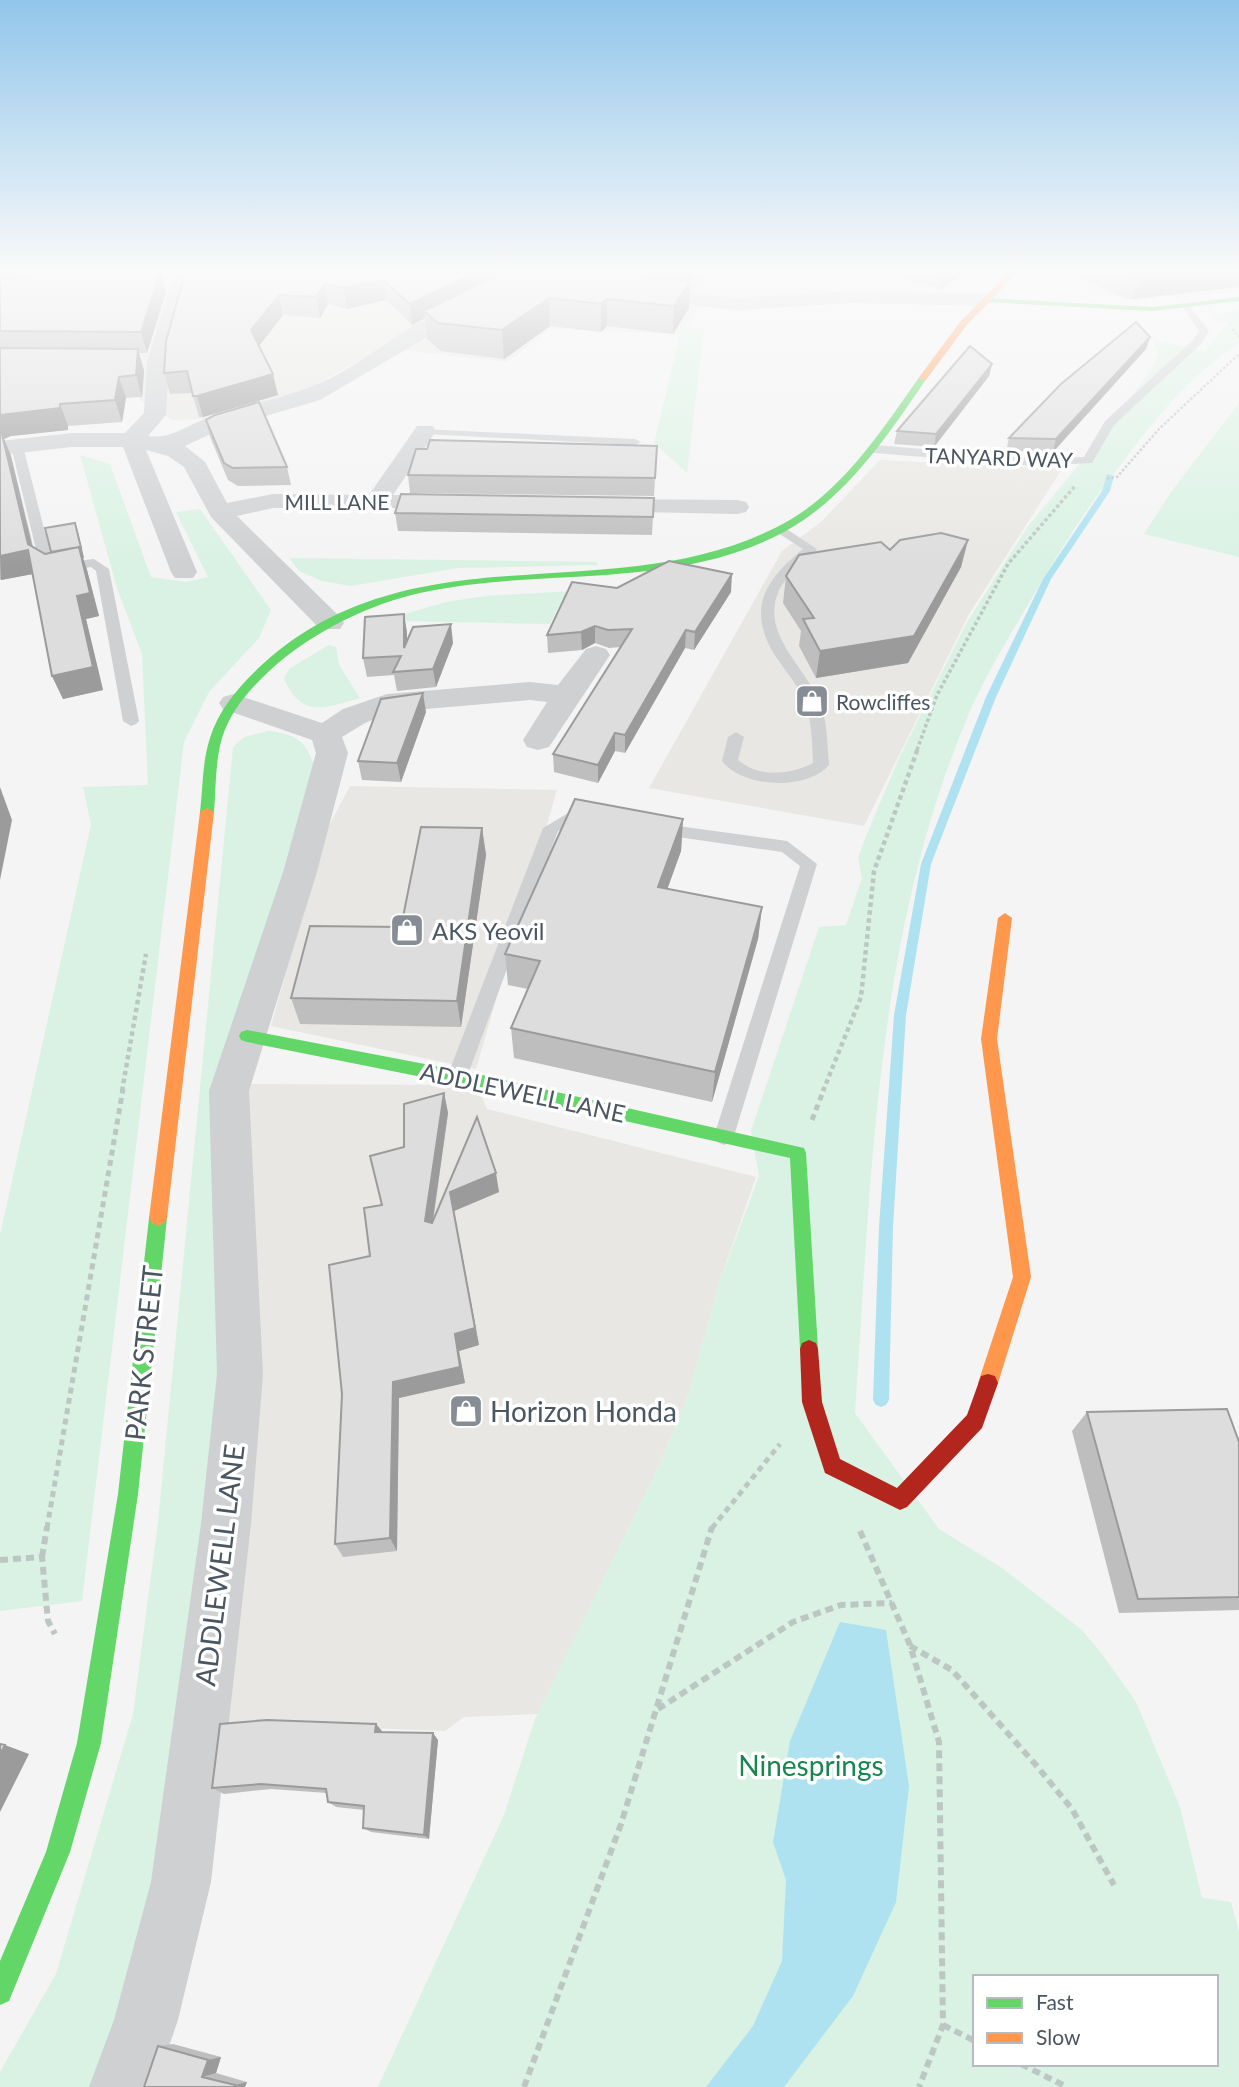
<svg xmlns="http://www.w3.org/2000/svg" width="1239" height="2087" font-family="Lato,sans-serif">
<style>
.commercial{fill:#e8e7e3}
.green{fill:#d9f2e3;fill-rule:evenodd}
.water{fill:#aee2f0}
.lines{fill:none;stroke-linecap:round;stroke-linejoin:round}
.stream{fill:#aee2f0;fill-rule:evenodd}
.path-far4{stroke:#bcc7c4;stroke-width:2.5;stroke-dasharray:2.5 2;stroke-linecap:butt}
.path-far3{stroke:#bcc7c4;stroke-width:3.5;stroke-dasharray:3.5 2.5;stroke-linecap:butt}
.path-far2{stroke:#bcc7c4;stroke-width:4.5;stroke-dasharray:4.5 3.5;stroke-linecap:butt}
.path-far1{stroke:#bcc7c4;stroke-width:5;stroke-dasharray:6 4.5;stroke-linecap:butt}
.path{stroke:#bcc7c4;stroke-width:6;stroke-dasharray:8 5;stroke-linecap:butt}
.lane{fill:#ced0d2;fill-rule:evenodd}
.street{fill:#ced0d2;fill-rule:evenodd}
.fast{fill:#63d668;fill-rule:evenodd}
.slow{fill:#ff974d;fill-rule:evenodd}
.jam{fill:#b3261e;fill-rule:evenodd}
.wall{fill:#bebebf}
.shaded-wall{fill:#9b9b9b}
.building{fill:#ddddde;stroke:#9b9b9b;stroke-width:2}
.labels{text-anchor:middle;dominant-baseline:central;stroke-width:7;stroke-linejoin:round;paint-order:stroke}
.far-street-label{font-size:21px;fill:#4a5661;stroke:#fff}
.far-poi-label{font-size:21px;fill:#4a5661;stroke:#fff;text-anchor:start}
.poi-label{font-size:24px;fill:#4a5661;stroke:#fff;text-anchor:start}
.street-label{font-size:24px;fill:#4a5661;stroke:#fff}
.near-street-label{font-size:28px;fill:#4a5661;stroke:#fff}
.near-poi-label{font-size:28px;fill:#4a5661;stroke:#fff;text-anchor:start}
.near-park-label{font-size:28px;fill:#17864f;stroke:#fff}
</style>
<rect width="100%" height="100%" fill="#f4f4f4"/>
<!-- commercial -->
<path class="commercial" d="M0 273H1012L946 290 851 280 810 303 703 298 683 334 550 329 507 362 383 348 306 390 212 419 172 420 140 400V368Z
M1051 273H1239V290L1204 296 1138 299 1088 294Z
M880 460 1062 469 969 614 864 826 649 788 782 551 821 522Z
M350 786 557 790 476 1069 271 1026 325 833Z
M246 1084 450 1085 482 1097 487 1109 756 1177 719 1283 690 1390 661 1461 538 1714 464 1717 445 1731 343 1727 291 1720 220 1726Z"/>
<!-- green -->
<path class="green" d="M1239 308V344C1182 379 1146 432 1106 484 1077 522 1053 562 1029 603 1006 642 982 681 965 723 875 941 871 1181 855 1413L939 1529 1002 1568 1082 1630 1102 1654 1136 1702 1180 1807 1202 1898 1231 1902 1239 1932V2087H378L504 1815 535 1719 661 1461 690 1390 719 1283 759 1176 751 1131 819 927 846 925 862 878 858 858 866 836 899 758 967 622 1028 526 1103 436 1155 364 1158 352 1153 340 1205 351 1228 323 1215 321 1213 316ZM975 1977H1216V2064H975Z
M682 326 704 329 687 473 654 443Z
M1239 403V557L1144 534 1171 492Z
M80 455 110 464 151 577 186 582 208 577 176 512 200 509 271 610 259 638 209 692 184 742 82 1601 0 1611V1235L91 825 83 787 148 785 142 654 117 588Z
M289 558 597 562V565L458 568 351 586 322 581 299 571Z
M637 587 563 598 550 624 401 621 394 617 446 602 486 596Z
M329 645 336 647 339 665 360 698C325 708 301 719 284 678L290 668Z
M268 731C294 734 305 739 314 765L219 1090 222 1140 215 1521 180 1779 102 2087H0V2072L56 1974 133 1714 158 1522 233 747 244 737Z"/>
<!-- water -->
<path class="water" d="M840 1622 886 1630 909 1786 896 1902 853 1996 784 2087H706L753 2026 782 1961 786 1880 773 1842 790 1741Z"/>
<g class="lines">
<!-- stream -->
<path class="stream" d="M1107 474 1114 476 1110 491 1051 579 996 697 931 864 906 1015 893 1227 889 1400 886 1405 881 1407 876 1405 873 1400 879 1227 894 1015 921 864 986 697 1043 579 1102 491Z"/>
<!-- path-far4 -->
<path class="path-far4" d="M1232 329 1239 337
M1107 478 1117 477 1159 429 1239 354"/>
<!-- path-far3 -->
<path class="path-far3" d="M917 750 937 695 1008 564 1075 486"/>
<!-- path-far2 -->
<path class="path-far2" d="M122 1091 146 954
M823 1091 861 997 874 871 918 748"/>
<!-- path-far1 -->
<path class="path-far1" d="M812 1120 824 1089
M47 1528 123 1089
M712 1528 780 1444"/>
<!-- path -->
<path class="path" d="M860 1531 910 1645 939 1742 943 2025 919 2087
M42 1557 47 1527
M0 1560 42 1557 48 1621 55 1634
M910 1646 952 1670 1036 1765 1072 1809 1114 1885
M658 1709 793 1622 841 1605 892 1603
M943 2025 975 2041
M1021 2064 1067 2087
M524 2087 621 1824 712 1527"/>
<!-- lane -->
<path class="lane" d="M704 273H716L699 283 684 302H678L693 279Z
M1188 304 1209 331 1201 344 1114 425 1092 463 1034 466 874 453 868 449 874 445 1034 458 1084 457 1105 421 1193 340 1199 331 1183 307Z
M421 429 635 439 641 442 635 445 425 434 421 433Z
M17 443 23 446 53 564 94 559 109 569 139 721 136 724 131 726 123 721 96 571 91 567 54 574 40 566 11 446Z
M782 526 817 549C805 564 785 574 778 593 761 634 805 667 819 701 828 721 827 744 829 765 807 791 742 788 722 761L728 737 736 732 744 737 738 760C759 778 790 775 813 763 812 743 812 722 805 703 799 686 786 672 776 657 746 610 764 581 803 549L778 533V527Z
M570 812 598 816 600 820 592 826 572 823 558 831 467 1077 464 1083H450L447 1077 543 828Z
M656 823 787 841 817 864 734 1136 731 1142 724 1145 717 1142 714 1136 800 866 782 852 650 833 648 829 650 825Z"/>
<!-- street -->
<path class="street" d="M181 277 191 283 169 362 166 415 148 436C171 439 181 428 203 420 245 404 290 398 331 378 378 354 420 312 472 299L482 305 320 400 219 430 185 446 205 462 227 503 273 494 369 495 417 426H433L436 431 393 495 451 496 460 498 463 503 460 508H273L237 516 340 617 344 623 340 629H320L211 517 184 467 168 456 146 450 197 572 193 578H175L171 572 123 447H72L0 455V441L72 433H125L144 413 147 362 171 283Z
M637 289 739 298 851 291 984 294 994 300 984 306 851 303 739 310 630 299 627 295 630 291Z
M602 499 737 500 746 502 749 507 746 512 737 514 593 511 590 506 593 501Z
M596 646 606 649 610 655 549 747 538 750 527 747 523 740 547 702 530 700 392 712 365 723 342 737 348 753 317 872 249 1091 263 1374 251 1524 211 1882 178 2020 155 2087H89L114 2020 151 1882 201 1524 217 1374 209 1091 283 872 316 753 312 740 223 709 219 703 223 697 234 694 322 723 343 709 387 694 530 682 558 685 586 649Z"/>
<!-- fast -->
<path class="fast" d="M1239 297V301L1152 311 984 302 980 300 984 298 1152 307Z
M923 375 927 378C888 435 847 498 784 532 671 592 541 566 420 593 371 604 322 628 283 659 258 680 232 706 222 738 215 762 216 788 214 812L207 816 200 812C203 788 202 762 210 738 219 708 242 683 265 662 417 528 609 610 775 528 839 497 880 433 920 376Z
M247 1030 482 1075 804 1148 806 1153 818 1349 816 1355 809 1358 802 1355 800 1349 790 1158 482 1089 247 1042 241 1040 239 1036 241 1032Z
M158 1210 164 1213 167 1218 138 1494 101 1743 70 1852 9 2001 0 2005V1961L46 1852 77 1743 118 1494 149 1218 152 1213Z"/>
<!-- slow -->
<path class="slow" d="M1008 273H1017L966 326 926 380H920V376L960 322Z
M207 808 214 812 167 1218 164 1223 158 1226 152 1223 149 1218 200 812Z
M1005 913 1012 918 997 1039 1031 1277 998 1383 995 1390 988 1392 981 1390 978 1383 1013 1277 981 1039 998 918Z"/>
<!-- jam -->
<path class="jam" d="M809 1340 816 1343 818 1349 822 1402 840 1459 897 1488 967 1415 981 1376 988 1374 995 1376 998 1383 982 1428 907 1507 900 1510 825 1473 802 1402 800 1349 802 1343Z"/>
</g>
<!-- wall -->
<path class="wall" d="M0 273H166L161 274 166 292 147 353H139L144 371 142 397 126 398 122 422 68 426V430L11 436 4 439 11 456 33 546 45 554 51 552 75 523 78 532 84 558H83L87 570 99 616 86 619 103 690 63 699 52 676 33 574 1 580 0 579Z
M185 273H697L690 282 689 308 673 334 607 326 601 332 550 326 504 359 441 351 427 339 425 318 412 325 386 300 347 309 328 304 320 318 283 315 259 346 278 395 203 417H199L192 393 170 394 164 373Z
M845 273H871L862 278Z
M887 273H965L940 289Z
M1070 273H1239L1133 299H1125Z
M1150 337 1146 349 1053 452 1006 451 1009 438Z
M992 364 989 376 934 447 894 444 897 431Z
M206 420 287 467 291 485 238 486 228 480 210 437Z
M657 446 654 496 410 493 408 475Z
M654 498 652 535 398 531 395 513Z
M968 540 961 567 908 663 816 678 799 646 801 631 783 603 786 576 890 550Z
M617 588 731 592 694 650 685 648 625 753 615 751 598 783 554 772 553 754 620 647 609 648 595 643 582 650 548 653 547 635Z
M404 614 407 633V642L453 643 436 687 397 691 394 675 367 677 363 658Z
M426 712 401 782 362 780 358 761Z
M683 819 681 851 667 889 762 907 758 939 712 1102 514 1058 511 1028 528 989 508 985 505 954Z
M482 828 486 855 461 1027 300 1024 291 998 401 927Z
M444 1093 448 1113 433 1222 477 1117 499 1192 454 1211 479 1345 459 1351 465 1383 399 1398 397 1551 343 1557 335 1544 382 1205 404 1147Z
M1087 1412 1239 1442V1610L1119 1613 1072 1431Z
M382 1731V1732L438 1740 429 1839 371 1832 363 1828 364 1810 336 1807 328 1802 327 1793 271 1789 224 1794 212 1788Z
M173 2044 221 2057 216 2073 247 2082 245 2087H144L158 2046Z"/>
<!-- shaded-wall -->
<path class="shaded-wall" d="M160 273H161L166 292 147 353 141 332Z
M474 273H517L424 311 425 318 412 325 410 304Z
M683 273H697L690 282 689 308 673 334 674 306 682 290Z
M863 273H871L862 278Z
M942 273H965L940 289Z
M1156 273H1239V287L1133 299 1140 275Z
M383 280 386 300 347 309 344 288Z
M325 284 328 304 320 318 316 297Z
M279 295 283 315 256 350 251 330Z
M549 298 550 326 504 359 502 330Z
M607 299V326L601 332V304Z
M1150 337 1146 349 1053 452 1056 439Z
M138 349 144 371 142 397 136 375Z
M992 364 989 376 934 447 936 434Z
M273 374 278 395 203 417 197 396Z
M119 377 126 398 122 422 115 400Z
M60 404 68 426V430L11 436 4 439 11 456 37 567 28 544 0 440V415Z
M75 523 78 532 84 558H83L87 570 99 616 86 619 103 690 63 699 52 676 77 596Z
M968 540 961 567 908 663 816 678 820 651Z
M28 550 38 573 1 580 0 556Z
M732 574 731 592 694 650 695 632Z
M404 614 407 633V666L404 648Z
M451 624 453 643 436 687 433 669Z
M595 626V643L582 650 581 632Z
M686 630 685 648 625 753V735Z
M423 693 426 712 401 782 397 763Z
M615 733V751L598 783V765Z
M0 787 12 820 0 880Z
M683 819 681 851 657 918 658 887Z
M482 828 486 855 461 1027 457 1001Z
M762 907 758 939 712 1102 715 1072Z
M444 1093 448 1113 430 1240 425 1221Z
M496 1173 499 1192 454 1211 479 1345 459 1351 465 1383 399 1398 397 1551 390 1538 393 1382 455 1334 450 1192Z
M376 1724 382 1731 381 1738 375 1732Z
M433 1733 438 1740 429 1839 424 1835Z
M5 1745 29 1754 0 1812V1754Z
M221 2057 216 2073 202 2077 208 2060Z
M247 2082 245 2087H234L235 2085Z"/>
<!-- building -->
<path class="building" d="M117 273H160L141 332 0 331V278Z
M185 273H474L410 304 383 280 344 288 325 284 316 297 279 295 251 330 273 374 197 396H193L187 371 164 373 166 341Z
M501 273H618L635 276 690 281 674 306 607 299 601 304 549 298 502 330 438 323 424 311Z
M1130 273H1156L1140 275H1133Z
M1136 322 1150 337 1056 439 1009 438 1061 384Z
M970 346 992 364 936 434 897 431Z
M0 348 138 349 136 375 119 377 115 400 60 404V408L0 415Z
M259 402 287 467 233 468 224 463 206 420 215 415Z
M0 434H2L28 544 45 554 79 547 90 593 77 596 93 667 52 676 28 550 0 556Z
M430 440 657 446 655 478 408 475 416 449H427Z
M401 494 654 498 653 517 395 513Z
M75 523 81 548H79V547L51 552 45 528Z
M941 533 968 540 914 636 820 651 803 619 814 618 786 576 799 555 881 542 890 550 900 540Z
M669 561 732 574 695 632 686 630 625 735 615 733 598 765 553 754 632 629 608 630 595 626 581 632 547 635 572 582 617 588Z
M404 614V648L413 627 451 624 433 669 393 672 401 656 363 658 365 617Z
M423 693 397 763 358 761 381 699Z
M575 799 683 819 658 887 762 907 715 1072 511 1028 540 961 505 954Z
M421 827 482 828 457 1001 291 998 310 926 401 927Z
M444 1093 425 1221 432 1223 477 1117 496 1173 450 1192 475 1328 455 1334 460 1367 393 1382 390 1538 335 1544 342 1394 329 1265 370 1256 364 1208 382 1205 370 1156 404 1147V1104Z
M1227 1409 1239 1442V1597L1138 1599 1087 1412Z
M267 1720 376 1724 375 1732 433 1733 424 1835 363 1828 364 1806 328 1802 326 1789 261 1784 212 1788 220 1724Z
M0 1744 5 1745 0 1754Z
M158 2046 208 2060 202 2077 235 2085 234 2087H144Z"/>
<!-- sky -->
<linearGradient id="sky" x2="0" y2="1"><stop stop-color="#91c6eb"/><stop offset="0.48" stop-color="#fafafa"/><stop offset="1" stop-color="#fafafa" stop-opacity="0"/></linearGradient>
<rect width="1239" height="566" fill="url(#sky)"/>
<!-- icons -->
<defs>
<g id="shop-square" transform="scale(1.75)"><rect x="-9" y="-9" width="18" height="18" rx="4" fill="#868d94" stroke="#fff"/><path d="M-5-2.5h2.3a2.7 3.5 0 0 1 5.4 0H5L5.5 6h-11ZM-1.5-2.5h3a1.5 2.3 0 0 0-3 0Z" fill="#fff"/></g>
</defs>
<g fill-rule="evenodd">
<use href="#shop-square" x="812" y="701"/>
<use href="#shop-square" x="407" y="930"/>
<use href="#shop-square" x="466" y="1411"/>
</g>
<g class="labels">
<!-- far-street labels -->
<g class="far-street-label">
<text transform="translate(999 457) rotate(2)">TANYARD WAY</text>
<text x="337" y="501">MILL LANE</text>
</g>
<!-- far-poi labels -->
<g class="far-poi-label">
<text x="836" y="701">Rowcliffes</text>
</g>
<!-- poi labels -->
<g class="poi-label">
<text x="432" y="930">AKS Yeovil</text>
</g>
<!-- street labels -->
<g class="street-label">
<text transform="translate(523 1092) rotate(12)">ADDLEWELL LANE</text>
</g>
<!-- near-street labels -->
<g class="near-street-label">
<text transform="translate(143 1353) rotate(-84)">PARK STREET</text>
<text transform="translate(219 1565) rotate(-83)">ADDLEWELL LANE</text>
</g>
<!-- near-poi labels -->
<g class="near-poi-label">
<text x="490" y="1411">Horizon Honda</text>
</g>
<!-- near-park labels -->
<g class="near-park-label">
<text x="811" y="1765">Ninesprings</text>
</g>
</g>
<!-- legend -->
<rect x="973" y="1975" width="245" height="91" fill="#ffffff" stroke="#b7bbc0" stroke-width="2"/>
<rect x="987" y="1998" width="35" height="10" fill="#63d668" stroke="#b7bbc0" stroke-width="2"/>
<text x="1036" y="2010" font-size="21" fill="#4a5661">Fast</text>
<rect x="987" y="2033" width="35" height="10" fill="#ff974d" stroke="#b7bbc0" stroke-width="2"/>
<text x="1036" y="2045" font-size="21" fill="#4a5661">Slow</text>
</svg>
